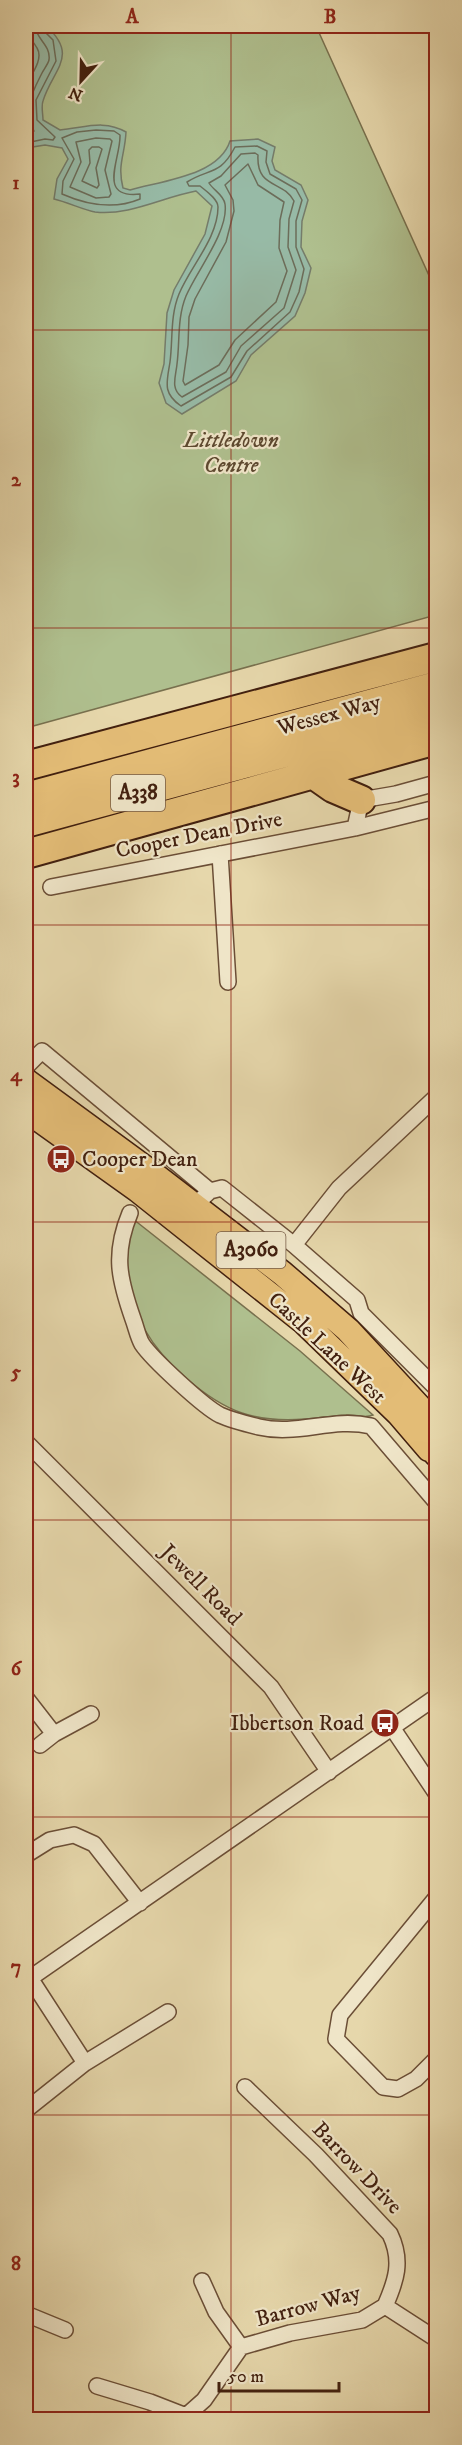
<svg xmlns="http://www.w3.org/2000/svg" width="462" height="2445" font-family="'IM FELL DW Pica',serif">
<style>
.green{fill:#afbf8e;stroke:#78704e;stroke-width:1.5}
.water{fill:#97baa6;stroke:#757c6a;stroke-width:1.5}
.lines{fill:none;stroke-linecap:round;stroke-linejoin:round}
.shore{stroke:#6c6d5a;stroke-width:1.5}
.street-casing{stroke:#6b4e36;stroke-width:18}
.primary-casing{stroke:#42200f;stroke-width:27}
.highway-casing{stroke:#42200f;stroke-width:32}
.street{stroke:#efe5c8;stroke-width:15}
.primary{stroke:#e3bc76;stroke-width:24}
.highway{stroke:#e3bc76;stroke-width:28}
.grid{fill:none;stroke:#8f2418;stroke-width:1.5;stroke-opacity:0.55}
.labels{text-anchor:middle;dominant-baseline:central;stroke-width:4.5;stroke-linejoin:round;paint-order:stroke}
.shield{fill:#efe5c8;stroke:#765b46;stroke-width:1.5}
.shield-label{font-size:21px;font-weight:bold;fill:#42200f}
.park-label{font-size:22px;font-style:italic;fill:#5d482f;stroke:#efe5c8}
.street-label{font-size:22px;fill:#42200f;stroke:#efe5c8}
.poi-label{font-size:22px;fill:#42200f;stroke:#efe5c8;text-anchor:start}
.neatline{fill:none;stroke:#8f2418;stroke-width:2}
.grid-label{font-size:20px;text-anchor:middle;font-weight:bold;fill:#8f2418}
</style>
<rect width="100%" height="100%" fill="#e6d7ab"/>
<filter id="stains"><feTurbulence type="fractalNoise" baseFrequency=".00333" numOctaves="4"/><feColorMatrix values="0 0 0 0 .2 0 0 0 0 .09 0 0 0 0 .02 0 0 0 .5 -.17"/></filter>
<radialGradient id="worn" r=".72"><stop offset=".6" stop-color="#630" stop-opacity="0"/><stop offset="1" stop-color="#630" stop-opacity=".3"/></radialGradient>
<!-- green -->
<path class="green" d="M26 26H316L436 291V615L26 728Z
M133 1219 300 1351 373 1415C364 1419 357 1414 346 1415 339 1415 331 1417 324 1417 296 1421 268 1422 242 1413 207 1401 163 1362 145 1330 135 1313 127 1280 126 1260 125 1247 130 1232 133 1219Z"/>
<!-- water -->
<path class="water" d="M26 26H46C80 56 52 70 43 101 41 106 43 114 43 120L60 130C84 128 104 119 126 132 125 155 117 164 123 188L130 190C161 181 219 176 230 141L258 139 275 147 272 161 275 170 301 185 308 200 302 221 301 247 311 268 305 293 295 316 251 355 236 381 182 414 166 403 159 383 164 364 167 313 174 290 205 234 212 206 196 191C163 197 129 216 95 212 84 210 67 202 54 199L57 179 68 159 62 148 45 145 26 148Z"/>
<g class="lines">
<!-- shore -->
<path class="shore" d="M26 85C31 75 44 59 37 48 32 39 27 37 26 26
M96 130 114 131 120 135C121 159 96 199 140 194V199C114 210 87 205 62 194L63 181 74 159 62 138 77 132Z
M26 136 34 131C22 110 32 93 42 73 44 69 48 64 49 60 51 45 36 39 35 26
M96 138 110 139 112 141 105 170 111 194 109 197 96 198 70 187 81 162 76 142Z
M26 143 45 139 53 140 55 137 37 120 36 100 56 61 53 40 44 31 43 26
M257 146 267 151 266 162 270 174 296 189 302 200 296 221V247L304 269 299 292 290 312 247 351 231 377 181 406C162 393 167 382 170 362 173 339 170 316 179 294 190 267 218 238 218 207 218 199 206 191 200 186H189L187 182C209 168 220 176 235 147Z
M92 147H99L102 149 96 168 99 185 97 188 82 181 90 163 89 150Z
M255 153 258 155C256 189 283 180 294 201L289 219 288 247 296 270 284 308 241 346 226 372 182 397C170 389 176 376 177 364 180 341 177 318 186 296 196 272 229 231 225 204 224 195 213 190 209 183L221 176 241 154Z
M248 164 258 185 284 202 280 220 279 248 287 271 276 302 235 340 219 365 185 385 183 381 188 345 189 317 195 299 226 242 234 211 233 200 225 185Z"/>
<!-- street casing -->
<g class="street-casing">
<path id="street" d="M355 828 361 800 396 794 436 783
M220 854 228 982
M51 887 355 828 436 808
M26 1067 42 1051 210 1191
M194 1206 210 1191 222 1188 294 1245 357 1300 361 1313 436 1388
M130 1213C113 1254 119 1279 133 1319 136 1327 138 1337 142 1344 152 1359 204 1407 220 1415 231 1420 247 1424 259 1427 298 1436 332 1417 371 1426
M294 1245 339 1188 436 1097
M371 1426 436 1502
M26 1442 271 1687 329 1772
M26 1698 54 1734
M393 1729 436 1793
M40 1745 54 1734 91 1714
M26 1855 50 1840 74 1835 94 1844 140 1903
M436 1898 340 2015 336 2039 383 2087 398 2089 416 2079 436 2059
M30 1978 85 2063
M26 1981 436 1697
M245 2087 316 2155 390 2234C403 2261 396 2281 385 2306L436 2339
M26 2110 85 2063 168 2012
M202 2281 216 2312 241 2347
M26 2314 65 2330
M97 2386 150 2402 186 2416 204 2400 241 2347 290 2333 362 2320 385 2306"/>
</g>
<!-- primary casing -->
<g class="primary-casing">
<path id="primary" d="M26 1081 153 1174 282 1273 348 1330 421 1409 436 1454
M26 1110 138 1190 304 1322 399 1414 429 1449"/>
</g>
<!-- highway casing -->
<g class="highway-casing">
<path id="highway" d="M26 766 436 657
M313 774 333 788 361 800
M26 797 436 686
M26 823 436 712
M26 854 436 740"/>
</g>
<!-- street -->
<use href="#street" class="street"/>
<!-- primary -->
<use href="#primary" class="primary"/>
<!-- highway -->
<use href="#highway" class="highway"/>
</g>
<!-- grid -->
<path class="grid" d="M231 26V2420M26 330H436M26 628H436M26 925H436M26 1222H436M26 1520H436M26 1817H436M26 2115H436"/>
<!-- icons -->
<defs>
<g id="bus-disc" transform="scale(1.5)"><circle r="9.5" fill="#8f2418" stroke="#efe5c8"/><path d="M-5-6H5V4H4V6H2V4H-2V6H-4V4H-5ZM-3.5-4V0h7V-4ZM-3.5 1.2v1.5H-2V1.2ZM2 1.2v1.5H3.5V1.2Z" fill="#fff"/></g>
</defs>
<g fill-rule="evenodd">
<use href="#bus-disc" x="61" y="1159"/>
<use href="#bus-disc" x="385" y="1723"/>
</g>
<g class="labels">
<!-- shield labels -->
<g class="shield">
<rect x="111" y="775" width="54" height="36" rx="4.5"/>
<rect x="216.5" y="1232" width="69" height="36" rx="4.5"/>
</g>
<g class="shield-label">
<text x="138" y="793">A338</text>
<text x="251" y="1250">A3060</text>
</g>
<!-- park labels -->
<g class="park-label">
<text x="231" y="440">Littledown<tspan x="231" dy="25">Centre</tspan></text>
</g>
<!-- street labels -->
<g class="street-label">
<text transform="translate(329 715) rotate(-15)">Wessex Way</text>
<text transform="translate(199 835) rotate(-11)">Cooper Dean Drive</text>
<text transform="translate(327 1348) rotate(43)">Castle Lane West</text>
<text transform="translate(201 1585) rotate(45)">Jewell Road</text>
<text transform="translate(357 2168) rotate(46)">Barrow Drive</text>
<text transform="translate(308 2306) rotate(-15)">Barrow Way</text>
</g>
<!-- poi labels -->
<g class="poi-label">
<text x="82" y="1159">Cooper Dean</text>
<text x="364" y="1723" text-anchor="end">Ibbertson Road</text>
</g>
</g>
<!-- margin -->
<rect width="462" height="2445" fill="none" stroke="#e6d7ab" stroke-width="66"/>
<!-- north arrow -->
<g transform="translate(81 81) rotate(202)" stroke="#efe5c8" stroke-width="4.5" paint-order="stroke">
<path d="M0-4.5L10 22L0 15L-10 22Z" fill="#42200f"/>
<text y="-9" font-size="16" font-weight="bold" text-anchor="middle" fill="#42200f">N</text>
</g>
<!-- scale -->
<path d="M219 2382v9h120v-9" fill="none" stroke="#42200f" stroke-width="3"/>
<text x="228" y="2382" font-size="18" fill="#42200f" stroke="#efe5c8" stroke-width="4.5" paint-order="stroke">50 m</text>
<rect x="33" y="33" width="396" height="2379" class="neatline"/>
<g class="grid-label">
<text x="132" y="23">A</text>
<text x="330" y="23">B</text>
<text x="16" y="189">1</text>
<text x="16" y="486">2</text>
<text x="16" y="783">3</text>
<text x="16" y="1081">4</text>
<text x="16" y="1378">5</text>
<text x="16" y="1675">6</text>
<text x="16" y="1973">7</text>
<text x="16" y="2270">8</text>
</g>
<rect width="100%" height="100%" filter="url(#stains)"/>
<rect width="100%" height="100%" fill="url(#worn)"/>
</svg>
